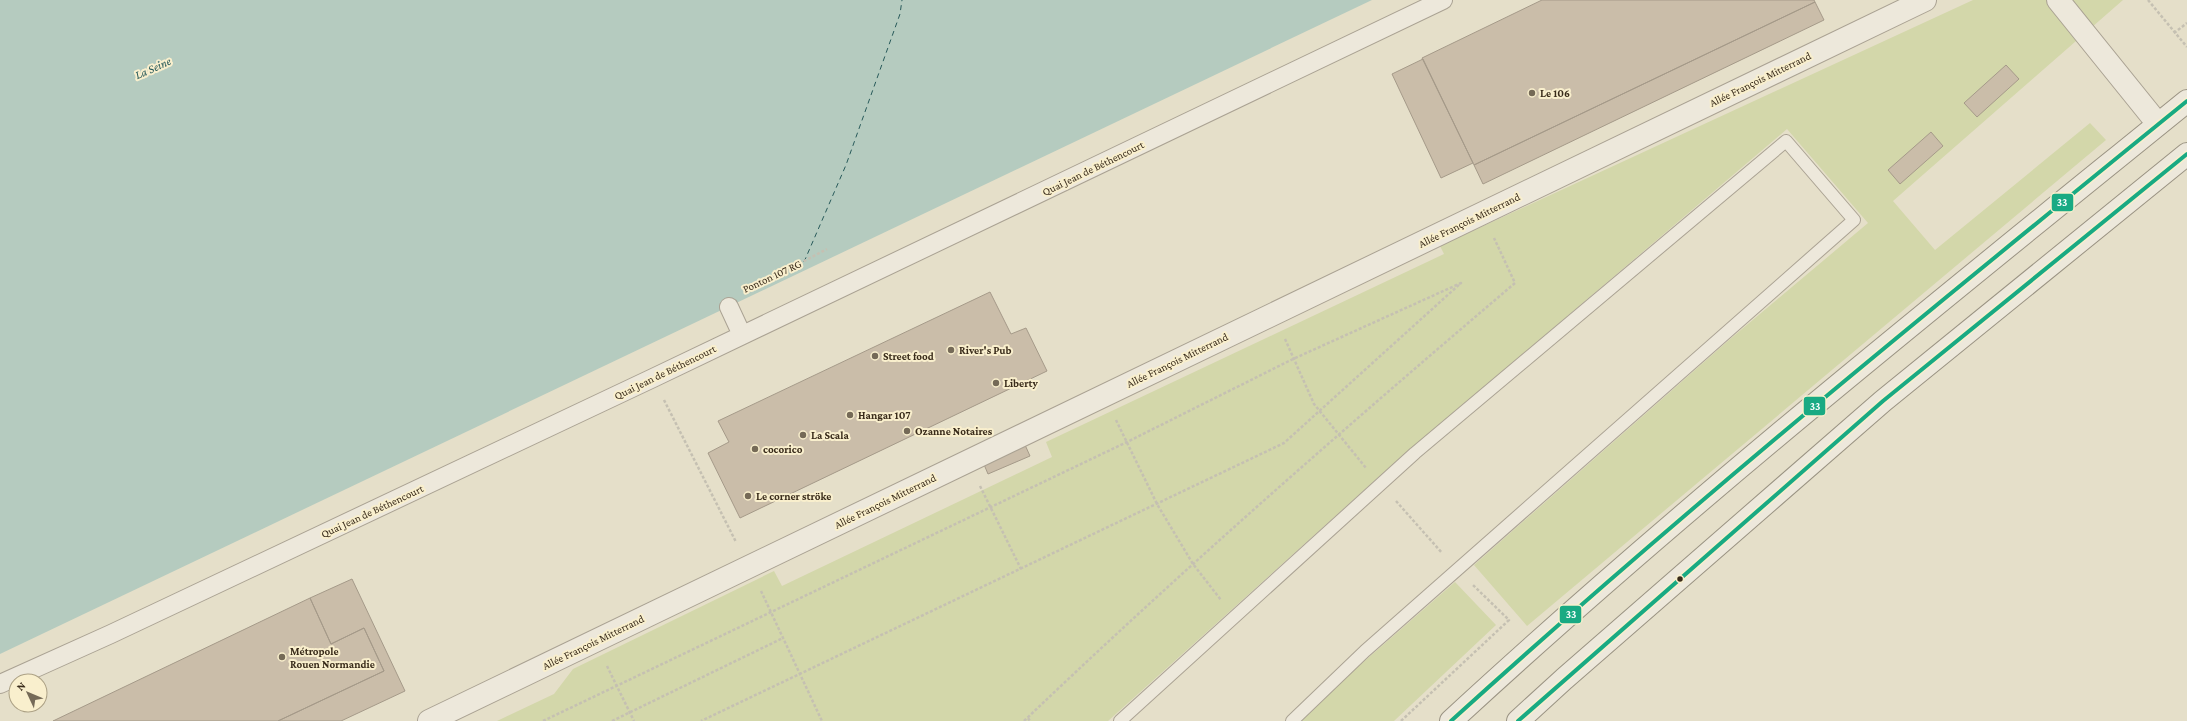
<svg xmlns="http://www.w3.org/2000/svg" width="2187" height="721" font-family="'Crimson Pro',serif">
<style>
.green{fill:#d3d7aa}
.water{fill:#b5cbbf}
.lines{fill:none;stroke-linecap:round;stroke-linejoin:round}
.ferry{stroke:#285a5a;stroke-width:1;stroke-dasharray:5 4;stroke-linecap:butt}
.building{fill:#cabda9;stroke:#a59a89}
.service-casing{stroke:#aaa293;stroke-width:14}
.pedestrian-casing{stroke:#aaa293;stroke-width:20}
.minor-casing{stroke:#aaa293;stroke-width:24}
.secondary-casing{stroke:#9a9383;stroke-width:24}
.path{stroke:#c5c0b2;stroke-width:2.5;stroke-dasharray:3 2;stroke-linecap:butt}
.service{stroke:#ede8db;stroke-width:12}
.pedestrian{stroke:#ede8db;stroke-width:18}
.minor{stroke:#ede8db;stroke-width:22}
.secondary{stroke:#ede8db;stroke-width:22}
.bus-1-casing{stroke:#f9efcd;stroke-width:7}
.bus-1{stroke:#19aa83;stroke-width:4}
.poi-dot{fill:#756a57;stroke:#f9efcd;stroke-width:1.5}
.bus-dot{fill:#392b1a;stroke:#f9efcd;stroke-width:1.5}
.labels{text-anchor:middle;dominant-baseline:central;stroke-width:4;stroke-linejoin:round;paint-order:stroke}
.street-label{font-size:11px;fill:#392b1a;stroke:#f9efcd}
.poi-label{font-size:11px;font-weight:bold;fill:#392b1a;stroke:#f9efcd;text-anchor:start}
.water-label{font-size:12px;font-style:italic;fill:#285a5a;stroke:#f9efcd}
.line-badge{stroke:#f9efcd;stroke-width:1.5}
.badge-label{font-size:11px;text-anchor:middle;font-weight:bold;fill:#fff}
</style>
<rect width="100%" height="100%" fill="#e5dfc9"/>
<!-- green -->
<path class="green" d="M1973 0H2123L1893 201 1935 250 2090 123 2106 140 1527 626 1474 565 1729 340 1868 223 1787 129 1382 474 1108 721H497L554 694 573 669 774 571 782 586 1052 457 1046 442 1444 254 1440 246Z
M1455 582 1496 625 1394 721H1301L1352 672Z"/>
<!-- water -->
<path class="water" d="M0 0H1372L0 654Z"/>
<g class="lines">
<!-- ferry -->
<path class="ferry" d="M804 262 846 165 900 14 902 0"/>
</g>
<!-- building -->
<path class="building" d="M1542 0H1814L1815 2 1474 165 1422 58Z
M1815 2 1824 20 1483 184 1474 165Z
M1423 59 1473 163 1441 178 1392 74Z
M2006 65 2019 79 1977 117 1964 103Z
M1931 132 1943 146 1900 184 1888 170Z
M990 292 1011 334 1026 328 1047 371 740 518 708 453 729 442 718 421Z
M1021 436 1030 456 988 474 980 455Z
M352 579 405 691 341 721H278L384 671 364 628 331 644 310 598Z
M310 598 331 644 364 628 384 671 278 721H53Z"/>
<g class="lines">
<!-- service casing -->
<g class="service-casing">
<path id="service" d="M1120 721 1415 453 1786 141 1854 220 1365 651 1292 721"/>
</g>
<!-- pedestrian casing -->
<g class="pedestrian-casing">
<path id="pedestrian" d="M729 307 742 335
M0 684 111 634 653 378 1443 0"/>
</g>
<!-- minor casing -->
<g class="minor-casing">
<path id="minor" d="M2058 0 2158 124
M429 721 1925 0"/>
</g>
<!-- secondary casing -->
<g class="secondary-casing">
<path id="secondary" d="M1451 721C1687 503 1938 303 2187 101
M1518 721 1564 679 1883 401 2187 154"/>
</g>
<!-- path -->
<path class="path" d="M2148 0 2187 47
M2174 33 2187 23
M745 289 791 268 827 249
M1285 339 1314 404 1366 468
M664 400 736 542
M1116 420 1157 504 1193 564 1221 600
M980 486 1021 569
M1396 501 1442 553
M761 591 822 721
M607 666 634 721
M1028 718 1030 721
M543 721 1127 442 1293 359 1461 283 1284 443 701 721
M612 721 783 638
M1024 721C1183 569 1348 425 1515 283L1494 238
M1401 721 1509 620 1473 585"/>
<!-- service -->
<use href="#service" class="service"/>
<!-- pedestrian -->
<use href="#pedestrian" class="pedestrian"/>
<!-- minor -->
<use href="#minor" class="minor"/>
<!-- secondary -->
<use href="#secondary" class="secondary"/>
<!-- bus-1 casing -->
<g class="bus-1-casing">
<path id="bus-1" d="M1451 721C1689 505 1938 303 2187 101
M1518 721 1883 401 2187 154"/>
</g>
<!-- bus-1 -->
<use href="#bus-1" class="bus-1"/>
</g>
<!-- markers -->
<g class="poi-dot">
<circle cx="1532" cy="93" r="4"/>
<circle cx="951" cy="350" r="4"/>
<circle cx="875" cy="356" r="4"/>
<circle cx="996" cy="383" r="4"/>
<circle cx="850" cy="415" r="4"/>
<circle cx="907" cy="431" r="4"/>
<circle cx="803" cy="435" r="4"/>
<circle cx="755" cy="449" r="4"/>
<circle cx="748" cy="496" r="4"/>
<circle cx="282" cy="657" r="4"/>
</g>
<circle class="bus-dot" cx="1680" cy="579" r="3.5"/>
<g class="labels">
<!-- street labels -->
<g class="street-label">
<text transform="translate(1760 79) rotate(-26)">Allée François Mitterrand</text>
<text transform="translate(1093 168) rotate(-26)">Quai Jean de Béthencourt</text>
<text transform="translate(1469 220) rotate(-26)">Allée François Mitterrand</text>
<text transform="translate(772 276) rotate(-25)">Ponton 107 RG</text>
<text transform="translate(1177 360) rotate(-26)">Allée François Mitterrand</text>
<text transform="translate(665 372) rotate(-26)">Quai Jean de Béthencourt</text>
<text transform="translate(885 501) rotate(-26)">Allée François Mitterrand</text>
<text transform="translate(372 511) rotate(-25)">Quai Jean de Béthencourt</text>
<text transform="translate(593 642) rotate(-26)">Allée François Mitterrand</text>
</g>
<!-- poi labels -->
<g class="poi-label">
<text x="1540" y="93">Le 106</text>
<text x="959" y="350">River's Pub</text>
<text x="883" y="356">Street food</text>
<text x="1004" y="383">Liberty</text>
<text x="858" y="415">Hangar 107</text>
<text x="915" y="431">Ozanne Notaires</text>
<text x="811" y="435">La Scala</text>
<text x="763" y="449">cocorico</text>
<text x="756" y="496">Le corner ströke</text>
<text x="290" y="651">Métropole<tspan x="290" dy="13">Rouen Normandie</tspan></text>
</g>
<!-- water labels -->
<g class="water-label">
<text transform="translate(153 68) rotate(-24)">La Seine</text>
</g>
</g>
<g class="line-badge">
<rect x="2051" y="193" width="23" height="19" rx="4" fill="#19aa83"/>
<rect x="1803" y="396" width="23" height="20" rx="4" fill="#19aa83"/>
<rect x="1559" y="605" width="23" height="19" rx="4" fill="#19aa83"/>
</g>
<g class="badge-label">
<text x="2062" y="206">33</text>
<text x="1815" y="410">33</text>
<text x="1571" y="618">33</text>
</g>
<!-- north arrow -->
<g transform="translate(28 693) rotate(314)"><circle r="19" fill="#f9efcd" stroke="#aca185"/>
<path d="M0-3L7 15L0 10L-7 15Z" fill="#756a57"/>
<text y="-6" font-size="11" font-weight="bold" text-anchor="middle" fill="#392b1a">N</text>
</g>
</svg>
